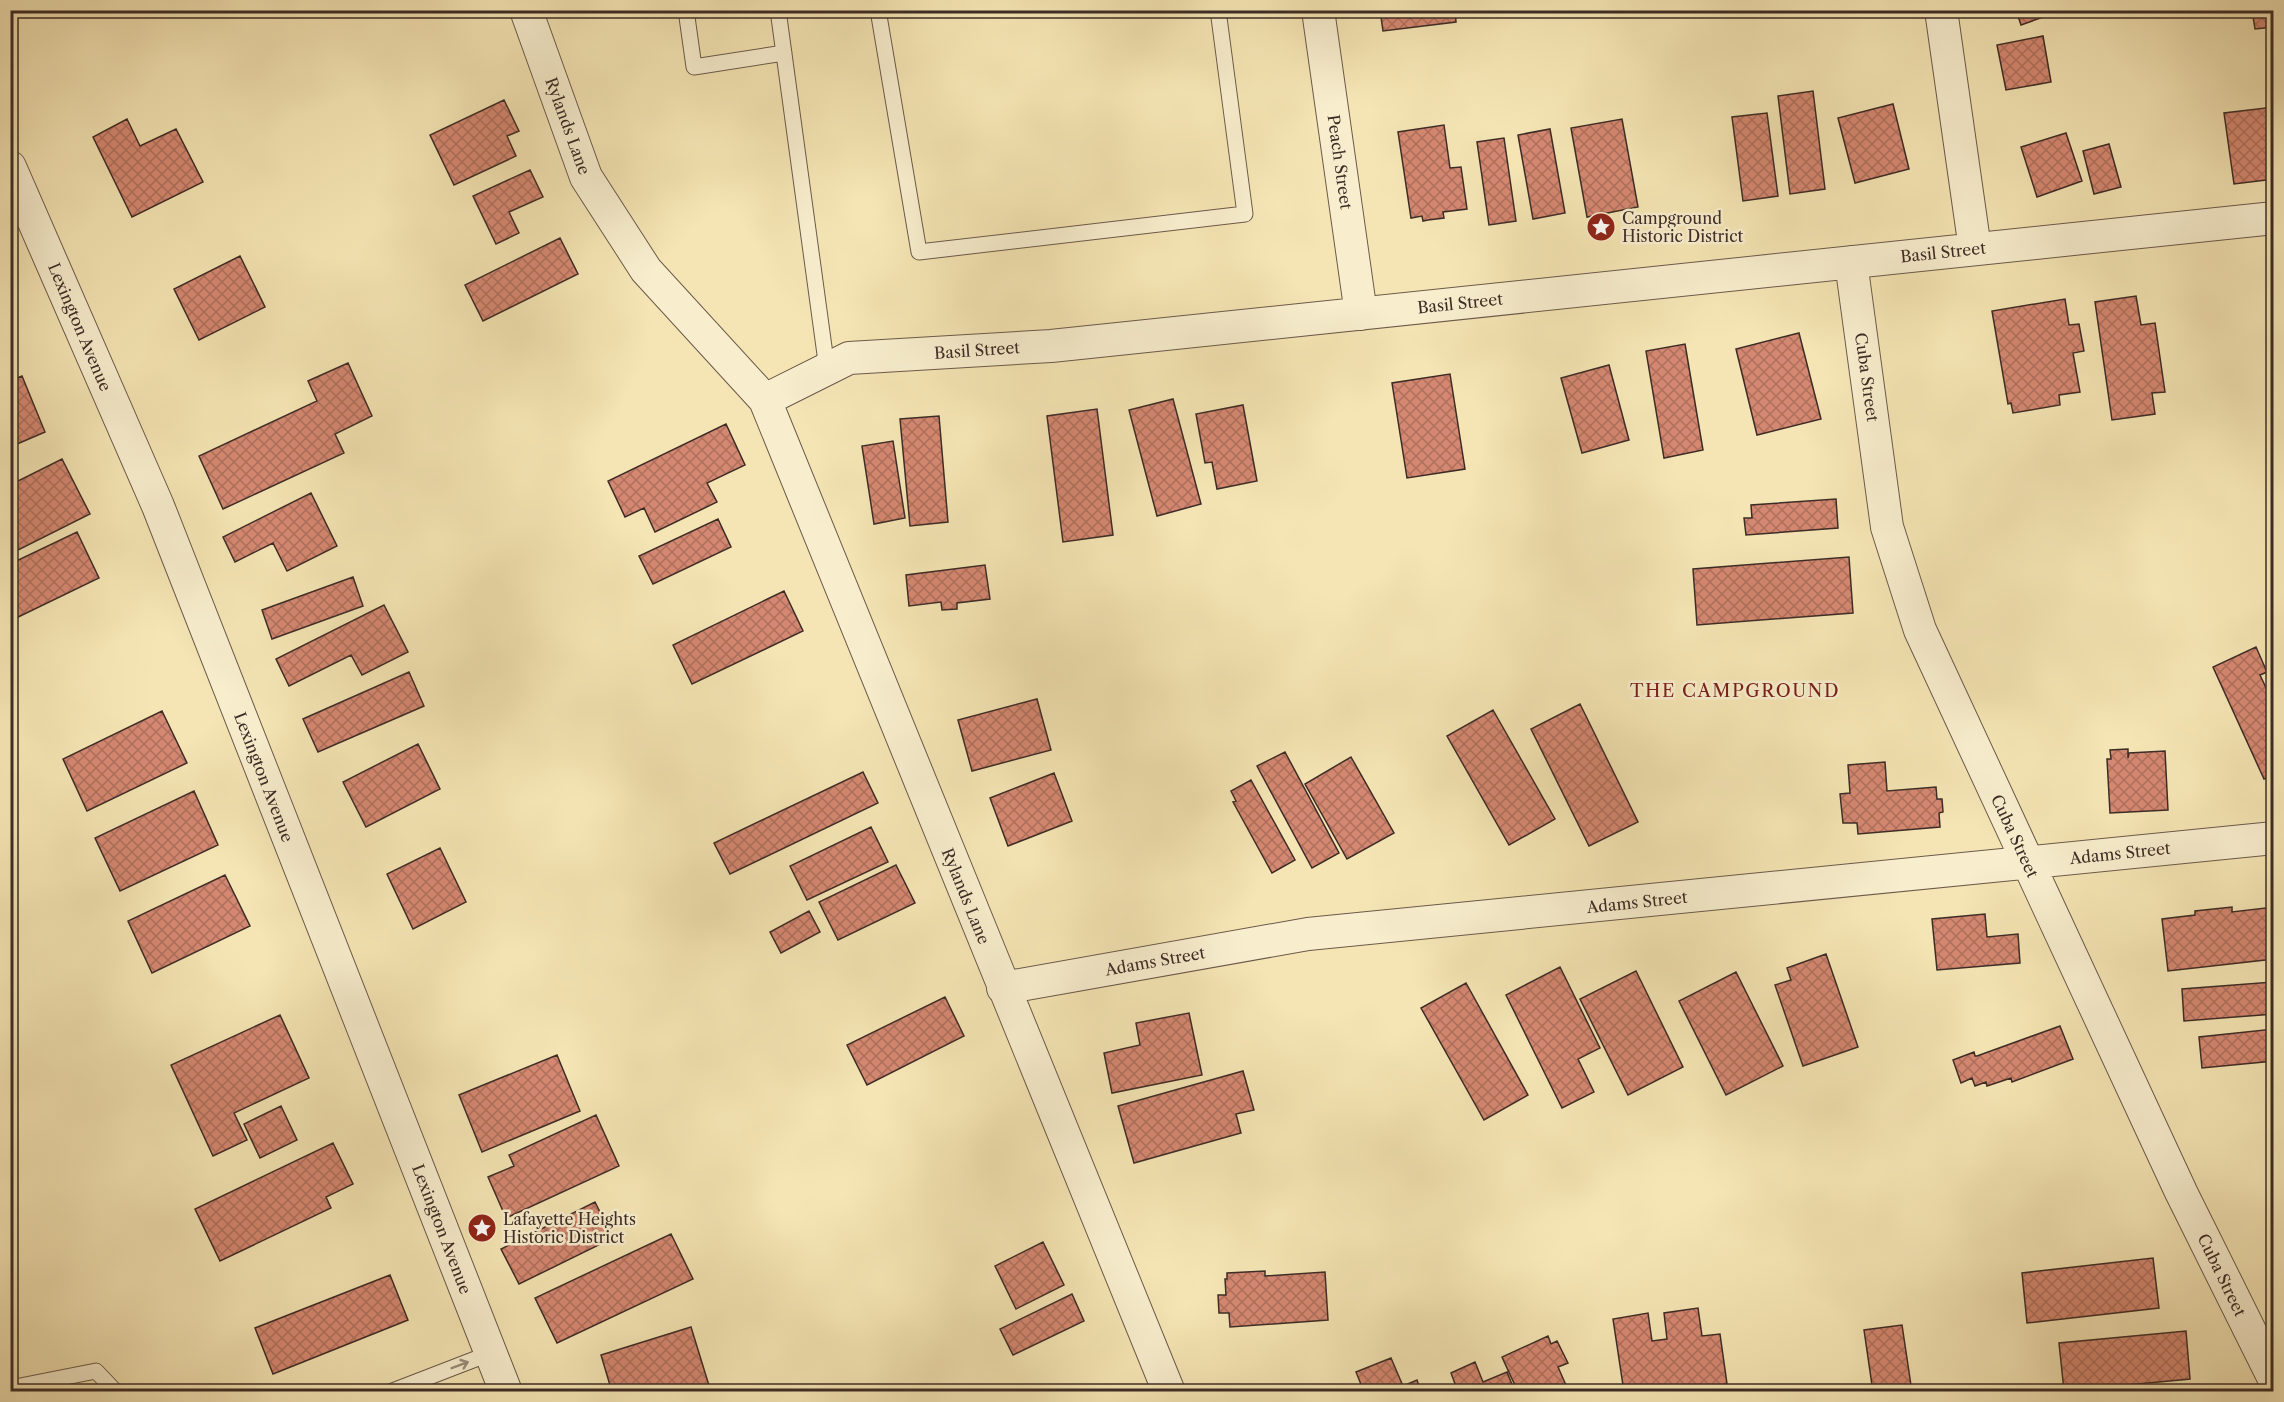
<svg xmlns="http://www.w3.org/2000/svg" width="2284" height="1402" font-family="'Libre Caslon Text',serif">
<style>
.building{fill:url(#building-cross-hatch);stroke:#3d2c26;stroke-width:1.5}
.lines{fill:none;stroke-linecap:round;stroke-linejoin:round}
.lane-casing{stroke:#6b5a4a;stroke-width:17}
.street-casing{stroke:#6b5a4a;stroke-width:34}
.lane{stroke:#f8eece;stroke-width:15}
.street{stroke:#f8eece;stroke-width:32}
.oneway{stroke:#9a8d7a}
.labels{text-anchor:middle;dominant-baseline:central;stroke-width:5;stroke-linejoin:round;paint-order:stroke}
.street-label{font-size:16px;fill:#3d2c26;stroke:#f8eece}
.poi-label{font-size:16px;fill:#3d2c26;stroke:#f8eece;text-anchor:start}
.neighbourhood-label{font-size:18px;letter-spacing:1.5px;fill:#7a1f14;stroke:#f8eece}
</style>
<defs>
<pattern id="building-cross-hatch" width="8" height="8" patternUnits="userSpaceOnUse" patternTransform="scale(1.5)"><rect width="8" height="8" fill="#d58871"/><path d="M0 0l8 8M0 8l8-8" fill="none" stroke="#ae6f5d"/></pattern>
</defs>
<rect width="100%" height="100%" fill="#f5e5b4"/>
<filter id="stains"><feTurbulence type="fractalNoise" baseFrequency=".00333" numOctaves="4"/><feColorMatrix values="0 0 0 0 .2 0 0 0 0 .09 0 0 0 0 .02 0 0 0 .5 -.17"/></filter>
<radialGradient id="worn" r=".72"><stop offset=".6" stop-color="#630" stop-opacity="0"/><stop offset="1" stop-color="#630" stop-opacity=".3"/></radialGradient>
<!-- building -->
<path class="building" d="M1380 10H1455L1456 22 1383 31Z
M2016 10H2063L2021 25Z
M2252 10H2274V27L2255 29Z
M2043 36 2051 82 2006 90 1997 45Z
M1813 91 1825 189 1790 194 1778 96Z
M504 100 519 131 507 136 516 156 454 185 430 135Z
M1893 104 1909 169 1855 183 1838 118Z
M2274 107V179L2234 184 2224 113Z
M1767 113 1778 196 1743 201 1732 117Z
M127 119 140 146 176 129 203 182 132 217 93 137Z
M1622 119 1638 207 1587 217 1571 128Z
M1444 125 1450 168 1461 167 1467 209 1443 212 1444 218 1428 220 1423 221 1422 216 1411 218 1398 132Z
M1550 129 1565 213 1533 219 1518 135Z
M2066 133 2082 181 2037 197 2021 147Z
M1504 138 1516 221 1489 225 1477 142Z
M2109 144 2121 187 2094 194 2083 151Z
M530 170 543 197 509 212 519 233 496 244 473 196Z
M560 238 578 274 483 321 465 285Z
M240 256 265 307 199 340 174 289Z
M2136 296 2141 325 2155 323 2165 392 2152 393 2155 414 2112 420 2095 302Z
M2065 299 2069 325 2079 324 2084 351 2073 353 2080 392 2059 395 2060 405 2013 413 2011 403 2008 404 1992 311Z
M1799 333 1821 419 1757 435 1736 349Z
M1685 344 1703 450 1664 458 1646 351Z
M348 363 372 416 335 434 344 453 223 509 199 456 317 401 308 381Z
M1609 365 1629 440 1582 453 1561 378Z
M1450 374 1465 469 1407 478 1392 383Z
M22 376 45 432 10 447V381Z
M1173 399 1201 504 1157 516 1129 410Z
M1243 405 1257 481 1217 489 1212 462 1205 463 1196 414Z
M1097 409 1113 535 1063 542 1047 416Z
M939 416 948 522 910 526 900 419Z
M726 424 745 465 707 483 717 502 655 532 644 508 625 517 608 481Z
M893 441 905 518 874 524 862 446Z
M62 459 90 514 10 554V485Z
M311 493 337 546 287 571 273 543 235 562 223 537Z
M1836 499 1838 528 1746 535 1744 518H1752L1751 505Z
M718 519 731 547 653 584 639 556Z
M77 532 99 578 12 620 10 564Z
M1849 557 1853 613 1697 625 1693 569Z
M985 565 990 599 957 603V609L942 610 941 602 909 606 906 575Z
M353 577 363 606 272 639 262 610Z
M784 591 803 631 692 684 673 645Z
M384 605 408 652 362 675 351 655 289 686 276 659Z
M2256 647 2267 672 2260 675 2274 705V775L2264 779 2213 667Z
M409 672 424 706 318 752 303 719Z
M1037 699 1051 750 972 771 958 720Z
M1580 704 1638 822 1589 846 1531 729Z
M1493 710 1555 819 1509 845 1447 736Z
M162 711 187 763 87 811 63 759Z
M418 744 440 789 366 827 343 782Z
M2128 749V758L2129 753 2165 751 2168 810 2110 813 2107 759H2111L2110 750Z
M1285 752 1339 853 1312 868 1257 766Z
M1351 757 1394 833 1347 859 1305 784Z
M1885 762 1887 791 1936 787 1937 799H1942L1943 812 1939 813 1940 827 1858 834 1857 823H1843L1840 794 1850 793 1848 765Z
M863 772 878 803 730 874 714 843Z
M1054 773 1072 821 1008 846 990 798Z
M1251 780 1295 860 1272 873 1233 802 1236 801 1231 791Z
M194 791 218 845 120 891 95 838Z
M871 827 888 862 807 900 790 866Z
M440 848 466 902 413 929 387 874Z
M896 865 915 903 838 940 819 902Z
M225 875 250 926 152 973 128 921Z
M2232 907V912L2274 907V959L2168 971 2162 919 2195 915V911Z
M809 911 820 932 781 953 770 932Z
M1985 914 1987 937 2018 934 2020 963 1937 970 1932 919Z
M1826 954 1858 1047 1803 1066 1775 985 1791 980 1787 968Z
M1560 967 1600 1048 1578 1059 1594 1092 1562 1108 1506 995Z
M1636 971 1683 1067 1628 1095 1580 999Z
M1736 972 1783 1066 1726 1095 1679 1001Z
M2273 982 2274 1014 2184 1021 2182 989Z
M1466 983 1528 1095 1484 1120 1421 1008Z
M945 997 964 1036 867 1085 847 1045Z
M1189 1013 1202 1075 1112 1093 1104 1053 1140 1045 1136 1023Z
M280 1015 309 1078 234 1113 247 1140 213 1156 171 1065Z
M2060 1026 2073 1059 2012 1082 2011 1078 1987 1086 1986 1082 1975 1086 1972 1078 1961 1083 1953 1060 1974 1052 1975 1056H1977Z
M2274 1029V1061L2202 1068 2199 1037Z
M557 1055 580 1111 482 1152 459 1095Z
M1243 1071 1254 1110 1236 1114 1241 1133 1134 1163 1118 1106Z
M281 1106 297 1140 260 1158 244 1124Z
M596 1115 619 1166 506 1218 488 1177 514 1166 509 1155Z
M333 1143 353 1184 326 1197 331 1208 220 1261 195 1209Z
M595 1202 613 1238 519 1284 501 1249Z
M671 1234 693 1279 557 1343 535 1298Z
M1043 1242 1064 1285 1016 1309 995 1266Z
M2153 1258 2159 1308 2027 1323 2022 1273Z
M1265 1271V1276L1325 1272 1328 1320 1230 1327 1229 1313H1219L1218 1295H1226L1225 1279H1227V1273Z
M390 1275 408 1320 273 1374 255 1328Z
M1072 1294 1084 1321 1013 1355 1000 1329Z
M1698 1308 1702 1336 1720 1334 1727 1384 1679 1392H1624L1613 1319 1648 1313 1652 1341 1667 1339 1664 1313Z
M1902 1325 1912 1392H1873L1864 1330Z
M691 1327 711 1392H612L601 1355Z
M2186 1331 2190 1379 2064 1391 2059 1343Z
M1548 1336 1551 1344 1557 1341 1568 1363 1558 1367 1569 1392H1518L1502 1357Z
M1391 1358 1403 1386 1417 1380 1421 1392H1364L1356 1372Z
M1475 1362 1483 1382 1507 1372 1515 1392H1458L1451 1373Z"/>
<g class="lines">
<!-- lane casing -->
<g class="lane-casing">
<path id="lane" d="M686 10 694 67 784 53
M778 10 827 369
M878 10 919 252 1245 214 1218 10
M10 1388 96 1371 116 1392
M390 1392 491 1353"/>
</g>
<!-- street casing -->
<g class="street-casing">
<path id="street" d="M526 10 586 177 646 270 765 400 1169 1392
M1318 10 1361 314
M1941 10 1975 249
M10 167 158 506 506 1392
M1851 262 1887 527 1920 630 2181 1192 2274 1379
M765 400 849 358 1051 346 2274 218
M1003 988 1308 934 2274 838"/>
</g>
<!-- lane -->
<use href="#lane" class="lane"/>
<!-- street -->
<use href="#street" class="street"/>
</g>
<!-- one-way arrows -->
<defs><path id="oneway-shaft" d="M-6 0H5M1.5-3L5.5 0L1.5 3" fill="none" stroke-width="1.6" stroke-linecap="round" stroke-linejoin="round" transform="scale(1.5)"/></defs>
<use class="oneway" href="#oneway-shaft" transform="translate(460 1365) rotate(-21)"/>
<!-- icons -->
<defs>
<g id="sight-disc" transform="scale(1.5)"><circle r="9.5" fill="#8f2418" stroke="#f8eece"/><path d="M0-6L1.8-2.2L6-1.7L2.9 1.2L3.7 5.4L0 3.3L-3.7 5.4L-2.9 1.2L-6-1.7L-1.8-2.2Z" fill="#fff"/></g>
</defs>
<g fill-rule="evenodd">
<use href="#sight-disc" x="1601" y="227"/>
<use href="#sight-disc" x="482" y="1228"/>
</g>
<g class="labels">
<!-- street labels -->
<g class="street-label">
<text transform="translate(568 126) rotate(70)">Rylands Lane</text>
<text transform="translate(1340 162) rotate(82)">Peach Street</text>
<text transform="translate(1943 252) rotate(-6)">Basil Street</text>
<text transform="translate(1460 303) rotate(-6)">Basil Street</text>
<text transform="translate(80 327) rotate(67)">Lexington Avenue</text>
<text transform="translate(977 350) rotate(-4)">Basil Street</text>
<text transform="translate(1867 377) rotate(82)">Cuba Street</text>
<text transform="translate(264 777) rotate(69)">Lexington Avenue</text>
<text transform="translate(2015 836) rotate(65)">Cuba Street</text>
<text transform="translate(2120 853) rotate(-6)">Adams Street</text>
<text transform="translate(966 896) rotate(68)">Rylands Lane</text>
<text transform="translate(1637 902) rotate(-6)">Adams Street</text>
<text transform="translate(1155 961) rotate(-10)">Adams Street</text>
<text transform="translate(442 1229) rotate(69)">Lexington Avenue</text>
<text transform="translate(2222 1275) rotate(64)">Cuba Street</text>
</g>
<!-- poi labels -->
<g class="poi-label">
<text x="1622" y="218">Campground<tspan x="1622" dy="18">Historic District</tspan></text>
<text x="503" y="1219">Lafayette Heights<tspan x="503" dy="18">Historic District</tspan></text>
</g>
<!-- neighbourhood labels -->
<g class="neighbourhood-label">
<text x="1735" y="691">THE CAMPGROUND</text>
</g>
</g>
<!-- margin -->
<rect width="2284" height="1402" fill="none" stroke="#f5e5b4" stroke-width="36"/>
<rect x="12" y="12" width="2260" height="1378" fill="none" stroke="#3d2c26" stroke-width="3"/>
<rect x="18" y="18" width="2248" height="1366" fill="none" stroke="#3d2c26" stroke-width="1.5"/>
<rect width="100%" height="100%" filter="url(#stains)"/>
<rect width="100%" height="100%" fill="url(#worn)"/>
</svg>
